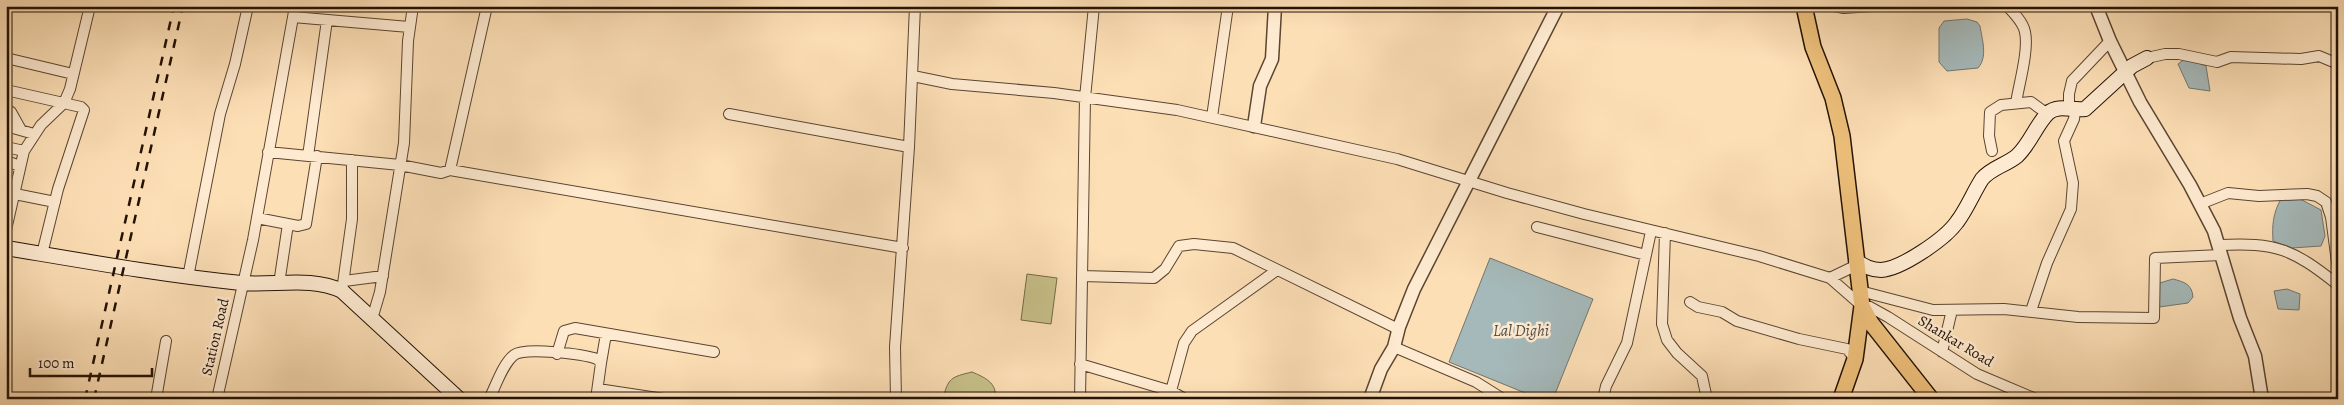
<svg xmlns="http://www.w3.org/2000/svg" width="2344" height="405" font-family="Alegreya,serif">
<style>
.green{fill:#c7c089;stroke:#756946}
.water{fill:#a5b9ba;stroke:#717671}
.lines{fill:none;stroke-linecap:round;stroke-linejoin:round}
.minor-casing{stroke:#5a4530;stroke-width:12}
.tertiary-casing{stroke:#5a4530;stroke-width:15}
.secondary-casing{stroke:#231204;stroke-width:16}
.primary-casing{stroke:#231204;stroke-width:18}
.minor{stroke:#feead0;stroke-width:10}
.tertiary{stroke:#feead0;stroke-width:12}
.secondary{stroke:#feead0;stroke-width:14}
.primary{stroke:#eec07b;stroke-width:15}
.rail{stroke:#231204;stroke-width:2.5;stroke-dasharray:9 9;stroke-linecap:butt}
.labels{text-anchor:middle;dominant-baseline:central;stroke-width:5;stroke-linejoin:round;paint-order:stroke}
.street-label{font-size:15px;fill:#231204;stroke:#feead0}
.water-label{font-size:16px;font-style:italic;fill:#504c44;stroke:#feead0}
</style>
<rect width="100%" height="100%" fill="#fddfb6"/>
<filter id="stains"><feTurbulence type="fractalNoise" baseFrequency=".004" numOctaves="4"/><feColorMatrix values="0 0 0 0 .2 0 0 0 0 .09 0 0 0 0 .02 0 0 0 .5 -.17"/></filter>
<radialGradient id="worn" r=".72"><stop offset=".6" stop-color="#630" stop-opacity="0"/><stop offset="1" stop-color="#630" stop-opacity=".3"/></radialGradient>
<!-- green -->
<path class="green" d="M1027 274 1057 278 1051 324 1021 320Z
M972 372C984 377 998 383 995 399H943C948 378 951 377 972 372Z"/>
<!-- water -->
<path class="water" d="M1967 19 1977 22 1980 26C1982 39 1988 57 1978 68L1947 71 1939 62V28L1944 21Z
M2186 58 2206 66 2210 91 2189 88 2178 64Z
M2281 199H2300L2321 210 2325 236 2321 246 2292 248 2273 241C2272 225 2273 213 2281 199Z
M1490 258 1593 299 1553 399H1540L1449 362Z
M2173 279C2184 282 2192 284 2193 297L2188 303 2152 308 2153 285Z
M2287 289 2300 294 2299 310 2278 309 2274 291Z"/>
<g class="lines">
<!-- minor casing -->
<g class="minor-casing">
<path id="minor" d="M1834 6 1844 8 1872 6
M2007 6C2014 13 2023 22 2025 32 2029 50 2019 84 2016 103
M293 17 409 27
M6 58 73 74
M2147 58 2165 54H2179L2217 62 2231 57 2301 59 2319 56 2338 64
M913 76 952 84 1054 93 1177 110 1397 159 1507 193 1584 214 1759 256 1830 278 1862 306 1870 307 1888 317 1977 374 2036 399
M6 90 81 107 84 110 58 189 42 254
M6 109 11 112 21 130
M2069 109V94L2072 81 2110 41
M729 114 909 147
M1212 117 1228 6
M6 126 34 134
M6 147 24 151
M1992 151 1989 136 1990 112 2001 105 2031 102 2042 110 2049 112
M268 152 400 165 441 173 450 170 487 6
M308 156 327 20
M6 161 20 166
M450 170 903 248
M15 194 55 202
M2200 204 2228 193 2259 196 2307 194 2317 196 2326 202 2331 217 2338 270 2336 283
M257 218 298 226 306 224 317 156
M1537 227 1646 255
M6 230 24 151 41 125 64 103 70 89 90 6
M1665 233 1662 324 1667 340 1677 353 1702 376 1707 399
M2219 245C2276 242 2293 249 2338 285
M1082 276 1154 278 1165 269 1179 246 1194 244 1233 248 1394 327H1399
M188 277 220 114 235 64 248 6
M1830 278 1857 265
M344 281 383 276
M279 284 288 224
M342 291 352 219V160
M1860 291 1933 310 2004 309 2078 317 2154 318 2155 258 2221 255
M1690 302 1698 307 1722 312 1737 321 1799 339 1847 349 1855 359
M2031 311 2047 263 2071 209 2073 183 2064 141 2074 119 2075 111
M372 319 380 292 404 143 408 41 413 6
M1394 347 1476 382 1503 399
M1942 352 1952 310
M557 354 564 331 575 328 714 352
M601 363 606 334
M1080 364 1171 391 1184 343 1192 331 1277 270
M598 389 664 399
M1171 391 1185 399
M156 399 166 341
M217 399 253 240 295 6
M489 399C496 386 502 365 514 355 525 347 583 354 597 359L601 363 596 399
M896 399 895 347 909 147 915 6
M1080 399 1085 98 1094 6
M1603 399 1606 386 1627 343 1650 236"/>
</g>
<!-- tertiary casing -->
<g class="tertiary-casing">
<path id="tertiary" d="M2096 6 2110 41 2140 102 2190 185 2214 231 2240 318 2255 356 2262 399
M1254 126 1260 86 1272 59 1275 6
M1370 399 1381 369 1394 347 1399 327 1414 289 1558 6"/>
</g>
<!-- secondary casing -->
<g class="secondary-casing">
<path id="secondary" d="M6 248C84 261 162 275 241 283 274 286 312 276 342 291L459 399
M1856 261C1864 266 1871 270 1881 270 1901 269 1945 239 1957 222 1967 209 1973 193 1982 179 1991 168 2006 165 2017 156 2030 144 2036 125 2048 113 2058 104 2073 111 2085 109L2132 66 2147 58"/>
</g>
<!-- primary casing -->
<g class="primary-casing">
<path id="primary" d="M1804 6 1813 47 1833 98 1842 136 1862 306 1855 359 1841 399
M1862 306 1871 323 1931 399"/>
</g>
<!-- minor -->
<use href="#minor" class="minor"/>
<!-- tertiary -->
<use href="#tertiary" class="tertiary"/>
<!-- secondary -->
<use href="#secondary" class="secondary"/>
<!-- primary -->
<use href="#primary" class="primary"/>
<!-- rail -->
<path class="rail" d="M85 399 174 6
M94 399 183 6"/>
</g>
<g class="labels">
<!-- street labels -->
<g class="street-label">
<text transform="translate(215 337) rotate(-77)">Station Road</text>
<text transform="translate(1956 341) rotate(31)">Shankar Road</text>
</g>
<!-- water labels -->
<g class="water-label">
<text x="1521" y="331">Lal Dighi</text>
</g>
</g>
<!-- margin -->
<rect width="2344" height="405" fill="none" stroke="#fddfb6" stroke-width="25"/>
<rect x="8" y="8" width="2329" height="390" fill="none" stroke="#231204" stroke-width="2.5"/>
<rect x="12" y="12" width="2319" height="380" fill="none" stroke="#231204"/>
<!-- scale -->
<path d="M30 368v8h122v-8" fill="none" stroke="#231204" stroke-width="2.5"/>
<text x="38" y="368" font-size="15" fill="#231204" stroke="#feead0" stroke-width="4" paint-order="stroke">100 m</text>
<rect width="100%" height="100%" filter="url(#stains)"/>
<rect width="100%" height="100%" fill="url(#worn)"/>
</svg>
